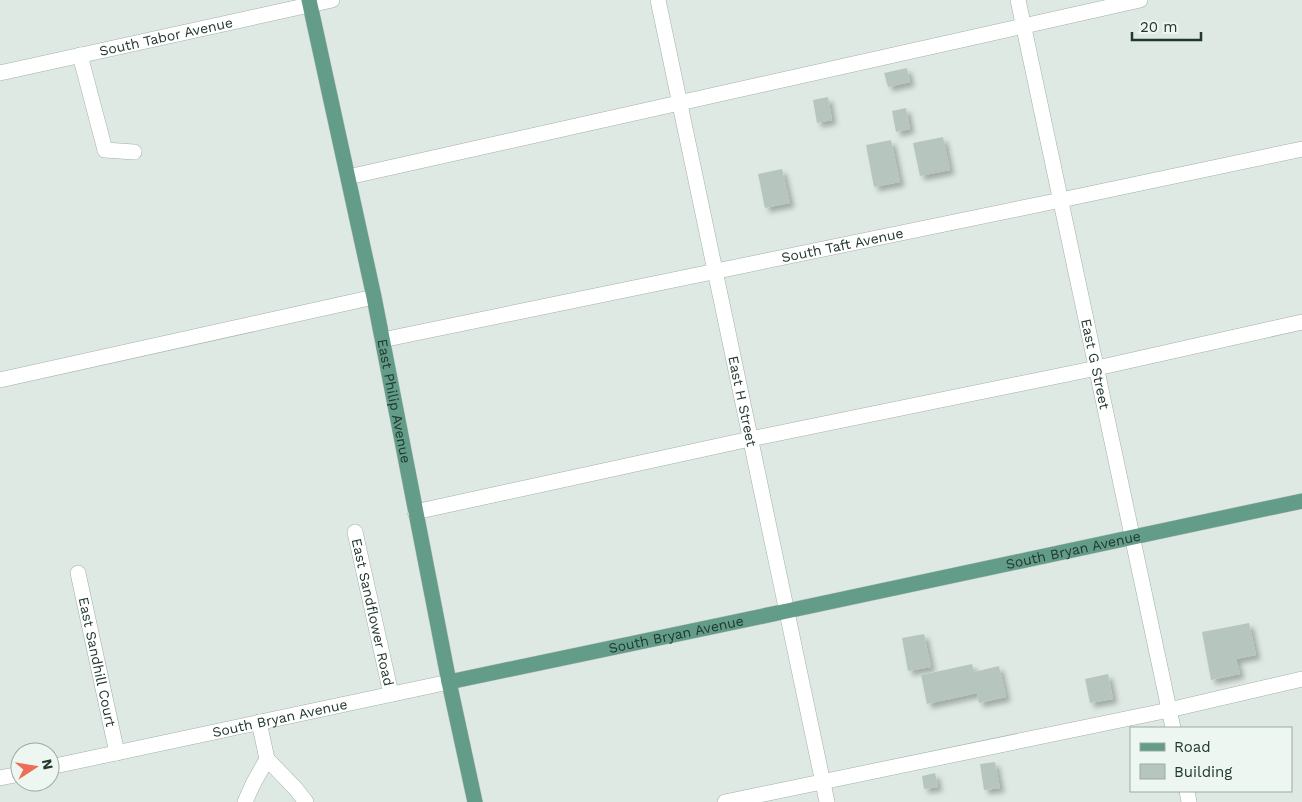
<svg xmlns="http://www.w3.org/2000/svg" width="1302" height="802" font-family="'Work Sans',sans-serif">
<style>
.building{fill:#b6c6be;filter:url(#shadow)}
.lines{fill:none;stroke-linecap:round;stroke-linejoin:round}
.minor-casing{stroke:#a1b0a9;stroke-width:16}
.major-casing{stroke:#bcc3c1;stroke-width:16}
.minor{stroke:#fff;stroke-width:15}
.major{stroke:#639d89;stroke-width:15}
.labels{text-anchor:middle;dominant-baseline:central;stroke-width:4;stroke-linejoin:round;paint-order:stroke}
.street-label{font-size:14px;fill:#20382f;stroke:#eef6f1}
</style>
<defs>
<filter id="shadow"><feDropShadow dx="4.5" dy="4.5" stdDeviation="2.5" flood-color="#0004"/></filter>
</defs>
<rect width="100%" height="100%" fill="#dee9e3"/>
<!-- building -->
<path class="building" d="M907 68 910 82 888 87 884 73Z
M828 97 832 120 817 123 813 100Z
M906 108 910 129 896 132 892 111Z
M943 137 950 170 920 176 913 143Z
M891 140 900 182 874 187 866 145Z
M782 169 790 203 765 208 758 174Z
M1249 623 1256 655 1236 659 1240 674 1211 680 1202 632Z
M924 634 931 667 908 671 902 638Z
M972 664 974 672 999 666 1006 697 979 703 977 693 927 704 921 675Z
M1108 674 1113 699 1090 703 1085 679Z
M995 762 1000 788 984 790 980 764Z
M935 773 938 787 924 789 922 776Z"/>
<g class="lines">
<!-- minor casing -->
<g class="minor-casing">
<g id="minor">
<path id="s1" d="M658 0 827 802"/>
<path id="s2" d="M1018 0 1173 728"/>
<path d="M80 55 105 150 134 152"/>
<path id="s3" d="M0 73 332 0"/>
<path d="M348 177 1140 0"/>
<path id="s4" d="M382 340 1061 200 1302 149"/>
<path d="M0 380 374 297"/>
<path d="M415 512 750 439 1097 368 1302 322"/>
<path id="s5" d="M355 532 391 694"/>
<path id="s6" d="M78 573 117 753"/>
<path d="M259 722 267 759"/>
<path id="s7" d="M50 767 449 682"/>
<path d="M0 778 20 774"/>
<path d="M1187 791 1189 802"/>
<path d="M245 802 253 784 267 759 295 788 306 802"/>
<path d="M725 802 1169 710 1302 679"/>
</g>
</g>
<!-- major casing -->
<g class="major-casing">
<g id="major">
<path id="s8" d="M309 0 374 297 449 682 475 802"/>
<path id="s9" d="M449 682 787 611 1302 501"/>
</g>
</g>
<!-- minor -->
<use href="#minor" class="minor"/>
<!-- major -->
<use href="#major" class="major"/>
</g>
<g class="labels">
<!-- street labels -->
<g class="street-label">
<text stroke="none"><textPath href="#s3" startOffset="170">South Tabor Avenue</textPath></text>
<text stroke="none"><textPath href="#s4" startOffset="470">South Taft Avenue</textPath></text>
<text stroke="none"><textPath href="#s2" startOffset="372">East G Street</textPath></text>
<text stroke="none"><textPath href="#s8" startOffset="410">East Philip Avenue</textPath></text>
<text stroke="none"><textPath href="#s1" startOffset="410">East H Street</textPath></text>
<text stroke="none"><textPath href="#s9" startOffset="638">South Bryan Avenue</textPath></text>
<text stroke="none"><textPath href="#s5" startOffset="82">East Sandflower Road</textPath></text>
<text stroke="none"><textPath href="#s9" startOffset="232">South Bryan Avenue</textPath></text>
<text stroke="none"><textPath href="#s6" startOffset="91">East Sandhill Court</textPath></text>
<text stroke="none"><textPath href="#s7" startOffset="235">South Bryan Avenue</textPath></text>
</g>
</g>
<!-- legend -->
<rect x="1130" y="727" width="162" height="65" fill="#eef6f1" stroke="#9caaa3"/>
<rect x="1140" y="743" width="25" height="8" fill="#639d89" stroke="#9caaa3"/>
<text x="1174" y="752" font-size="15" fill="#20382f">Road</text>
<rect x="1140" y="764" width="25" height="15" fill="#b6c6be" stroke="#9caaa3"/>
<text x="1174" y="777" font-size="15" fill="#20382f">Building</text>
<!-- north arrow -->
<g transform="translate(35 767) rotate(78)"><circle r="24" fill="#eef6f1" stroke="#9caaa3"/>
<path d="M0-4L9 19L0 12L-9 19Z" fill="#ee6d57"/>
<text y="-8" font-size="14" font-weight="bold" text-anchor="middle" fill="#20382f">N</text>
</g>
<!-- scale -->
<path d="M1132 32v8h69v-8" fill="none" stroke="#20382f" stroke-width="2.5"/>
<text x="1140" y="32" font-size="15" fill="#20382f" stroke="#eef6f1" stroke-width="4" paint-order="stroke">20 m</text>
</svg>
